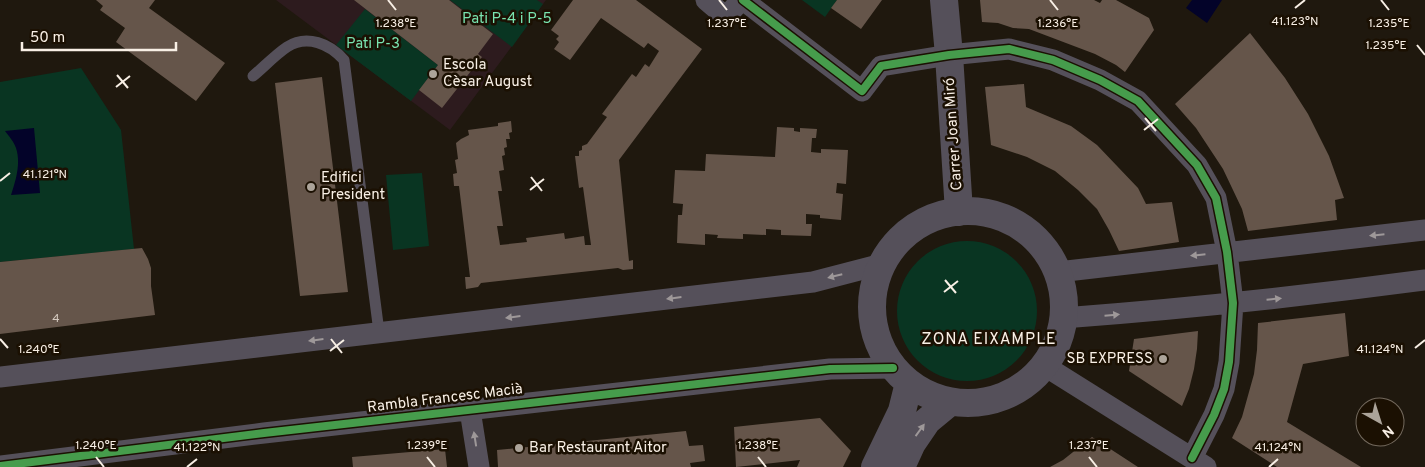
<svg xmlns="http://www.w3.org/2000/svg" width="1425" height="467" font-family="Overpass,sans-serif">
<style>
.education{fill:#2d1b1e}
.green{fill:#093522}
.water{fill:#030329}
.building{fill:#65554a}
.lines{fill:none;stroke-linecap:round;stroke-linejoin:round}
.service{stroke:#55505a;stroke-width:11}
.minor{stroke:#55505a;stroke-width:21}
.tertiary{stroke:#55505a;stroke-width:28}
.cycleway-casing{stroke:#1b1002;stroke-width:11}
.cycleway{stroke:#469c4c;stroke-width:8}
.oneway{fill:#9e9899}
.ticks{fill:none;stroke:#f8efe5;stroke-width:2}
.poi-dot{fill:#aca49a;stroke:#1b1002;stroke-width:2}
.labels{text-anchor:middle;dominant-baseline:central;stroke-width:5;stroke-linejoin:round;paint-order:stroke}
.number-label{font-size:12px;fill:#d3c8be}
.park-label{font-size:15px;fill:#79e4b0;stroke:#1b1002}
.poi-label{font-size:15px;fill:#f8efe5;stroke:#1b1002;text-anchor:start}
.street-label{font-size:15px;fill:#f8efe5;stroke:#1b1002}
.neighbourhood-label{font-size:16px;letter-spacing:1px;fill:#f8efe5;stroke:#1b1002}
.ticks-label{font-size:12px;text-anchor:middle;fill:#f8efe5;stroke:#1b1002;stroke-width:5;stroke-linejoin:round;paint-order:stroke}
</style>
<rect width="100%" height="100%" fill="#1f180e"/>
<!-- education -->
<path class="education" d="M276 0H546L450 130Z"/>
<!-- green -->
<path class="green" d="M450 0H537L543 4 512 47Z
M802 0H837L825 17Z
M365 9 438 65 411 101 336 45Z
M81 68 121 130 134 249 0 262V82Z
M422 173 429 246 393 250 386 175Z
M897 311a70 70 0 1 1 140 0a70 70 0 1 1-140 0Z"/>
<!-- water -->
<path class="water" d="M1192 0H1222L1207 23 1186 8Z
M34 128 40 193 11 195C16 180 21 163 16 148 14 142 9 136 5 131Z"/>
<!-- building -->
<path class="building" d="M96 0H155L149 8 225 63 196 101 116 42 125 28 100 10 103 6Z
M354 0H449L493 34 478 54 482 57 442 108 419 90 438 65Z
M573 0H636L702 49 619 160 629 261 633 260V269L623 270 618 268 481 283 478 287 466 289 465 277H470L459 186H454L453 174 457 173 455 160 458 159 456 143 461 139 469 135 468 130 498 126V123L511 121 512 132 509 133 510 139H506L507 147 504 148 505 155 502 156 504 170 499 171 502 191H498L503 226H497L500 245 527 242 526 238 564 233 565 239 584 236 585 245H591L583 187 579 188 575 156H579V151L582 150V146L587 144 607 117 602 114 632 74 636 77 645 64 649 67 659 51 648 43 644 48 601 18 570 60 554 49 559 42 556 39 559 36 551 30Z
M837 0H882L861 29 831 8Z
M980 0H1094L1100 3 1102 0H1116L1149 18 1154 30 1125 72 1116 65 1095 54 1029 29 1013 28 998 23 982 22Z
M1250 33 1285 78 1308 114 1329 156 1344 198 1335 200 1337 220 1248 231 1242 209 1223 169 1196 128 1175 104Z
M322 77 348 292 300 296 275 83Z
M1024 84 1026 107 1071 126 1097 145 1138 188 1146 204 1172 202 1179 242 1119 251 1109 230 1097 209 1078 190 1055 171 1027 157 991 145 985 87Z
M777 127 794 128V131L800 132V128L817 129 816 138H812L811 152 821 153V149L848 150 846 184 837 183 836 193 843 194 841 220 820 218V215L806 214V224H812L811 236 781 235V230L766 229V235L743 234V239L717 238 718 235 705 234V245L677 243 678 215H682L683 204 673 203 675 170 705 171 706 154 775 157Z
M142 248 148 259 151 268V286L155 315 0 334V262Z
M1345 313 1349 356 1303 364 1287 422 1361 467H1277L1232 438 1242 417 1254 374 1257 350 1258 323Z
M1198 331 1197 349 1194 369 1189 389 1182 406 1129 371 1134 339Z
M820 418 851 451 843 467H797L800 460 736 467 734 427Z
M686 431 689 446 703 445 705 461 690 463 691 467H498L497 450Z
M1092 437 1138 467H1050L1063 460Z
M445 449 447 467H353L352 457Z"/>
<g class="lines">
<!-- service -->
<path class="service" d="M253 76C264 67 275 55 287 47 307 34 330 44 344 60L379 332"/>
<!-- minor -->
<path class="minor" d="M706 0 726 17 741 0
M743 0 862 91 881 66 949 55 1009 49 1053 60 1100 80 1138 101 1197 165 1216 198 1227 252 1233 303 1229 362 1224 389 1214 415 1192 458
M1058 272 1425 230
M1063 318C1184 309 1305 296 1425 280
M1045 366 1206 467
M0 377 813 282 882 264
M470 410 479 467
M0 466 264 433 830 369 893 368"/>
<!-- tertiary -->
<path class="tertiary" d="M944 0 949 55 959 212
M872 307a96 96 0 1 1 192 0a96 96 0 1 1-192 0Z
M875 467 902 411 909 383
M901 467 912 443 927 421 950 402"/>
<!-- cycleway casing -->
<g class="cycleway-casing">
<path id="cycleway" d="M743 0 862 91 881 66 949 55 1009 49 1053 60 1100 80 1138 101 1197 165 1216 198 1227 252 1233 303 1229 362 1224 389 1214 415 1192 458
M0 466 264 433 830 369 893 368"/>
</g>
<!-- cycleway -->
<use href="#cycleway" class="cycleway"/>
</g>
<!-- one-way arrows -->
<defs><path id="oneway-solid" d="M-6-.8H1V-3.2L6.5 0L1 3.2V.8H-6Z" transform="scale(1.25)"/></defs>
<g class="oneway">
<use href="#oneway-solid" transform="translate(1377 235) rotate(174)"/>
<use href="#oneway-solid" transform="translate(1198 255) rotate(174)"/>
<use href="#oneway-solid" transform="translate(835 276) rotate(166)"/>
<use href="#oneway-solid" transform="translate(674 298) rotate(173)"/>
<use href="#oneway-solid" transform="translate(1274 299) rotate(-6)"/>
<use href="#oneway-solid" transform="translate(1112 315) rotate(-5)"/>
<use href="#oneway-solid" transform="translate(513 317) rotate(173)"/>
<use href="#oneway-solid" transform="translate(316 340) rotate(173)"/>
<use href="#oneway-solid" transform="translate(920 430) rotate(-54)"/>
<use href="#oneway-solid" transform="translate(475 439) rotate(-99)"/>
</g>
<!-- ticks -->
<path class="ticks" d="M388 0 396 10M719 0 727 10M1050 0 1058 10M1381 0 1389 10M1295 8 1305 0M1417 45 1425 55M117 75 128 88M116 87 130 76M1145 118 1156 131M1144 130 1158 119M531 177 542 191M0 181 10 173M530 190 544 179M945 280 956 293M944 292 958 281M0 339 8 348M331 339 342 353M1415 348 1425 340M330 351 344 340M96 457 104 467M427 457 435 467M758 457 766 467M1089 457 1097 467M187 467 197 459M1269 467 1278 459"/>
<!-- markers -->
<g class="poi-dot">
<circle cx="433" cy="74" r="5"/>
<circle cx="311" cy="187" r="5"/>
<circle cx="1163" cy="359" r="5"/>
<circle cx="519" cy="448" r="5"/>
</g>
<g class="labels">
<!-- number labels -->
<g class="number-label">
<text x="56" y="319">4</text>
</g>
<!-- park labels -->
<g class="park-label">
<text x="507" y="19">Pati P-4 i P-5</text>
<text x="373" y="44">Pati P-3</text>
</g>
<!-- poi labels -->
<g class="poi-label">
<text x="443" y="65">Escola<tspan x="443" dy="17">Cèsar August</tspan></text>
<text x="321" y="178">Edifici<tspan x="321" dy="17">President</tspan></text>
<text x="1153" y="359" text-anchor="end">SB EXPRESS</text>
<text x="529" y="448">Bar Restaurant Aitor</text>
</g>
<!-- street labels -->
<g class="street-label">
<text transform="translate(954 134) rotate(-94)">Carrer Joan Miró</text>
<text transform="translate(445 399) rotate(-7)">Rambla Francesc Macià</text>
</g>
<!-- neighbourhood labels -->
<g class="neighbourhood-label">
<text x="989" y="340">ZONA EIXAMPLE</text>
</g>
</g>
<g class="ticks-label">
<text x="1295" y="25">41.123°N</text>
<text x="396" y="27">1.238°E</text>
<text x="727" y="27">1.237°E</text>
<text x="1058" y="27">1.236°E</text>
<text x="1389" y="27">1.235°E</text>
<text x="1386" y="49">1.235°E</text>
<text x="45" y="178">41.121°N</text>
<text x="1380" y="353">41.124°N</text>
<text x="39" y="353">1.240°E</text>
<text x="96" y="449">1.240°E</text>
<text x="427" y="449">1.239°E</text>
<text x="758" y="449">1.238°E</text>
<text x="1089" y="449">1.237°E</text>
<text x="197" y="451">41.122°N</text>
<text x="1278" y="451">41.124°N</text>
</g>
<!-- north arrow -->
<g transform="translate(1380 422) rotate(141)"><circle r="24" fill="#1b1002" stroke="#73695d"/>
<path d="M0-4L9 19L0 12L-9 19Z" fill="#aca49a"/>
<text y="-8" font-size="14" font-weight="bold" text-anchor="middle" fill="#f8efe5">N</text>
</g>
<!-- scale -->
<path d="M22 42v8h154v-8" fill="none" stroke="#f8efe5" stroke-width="2.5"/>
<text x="30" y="42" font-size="15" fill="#f8efe5" stroke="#1b1002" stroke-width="4" paint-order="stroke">50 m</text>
</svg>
